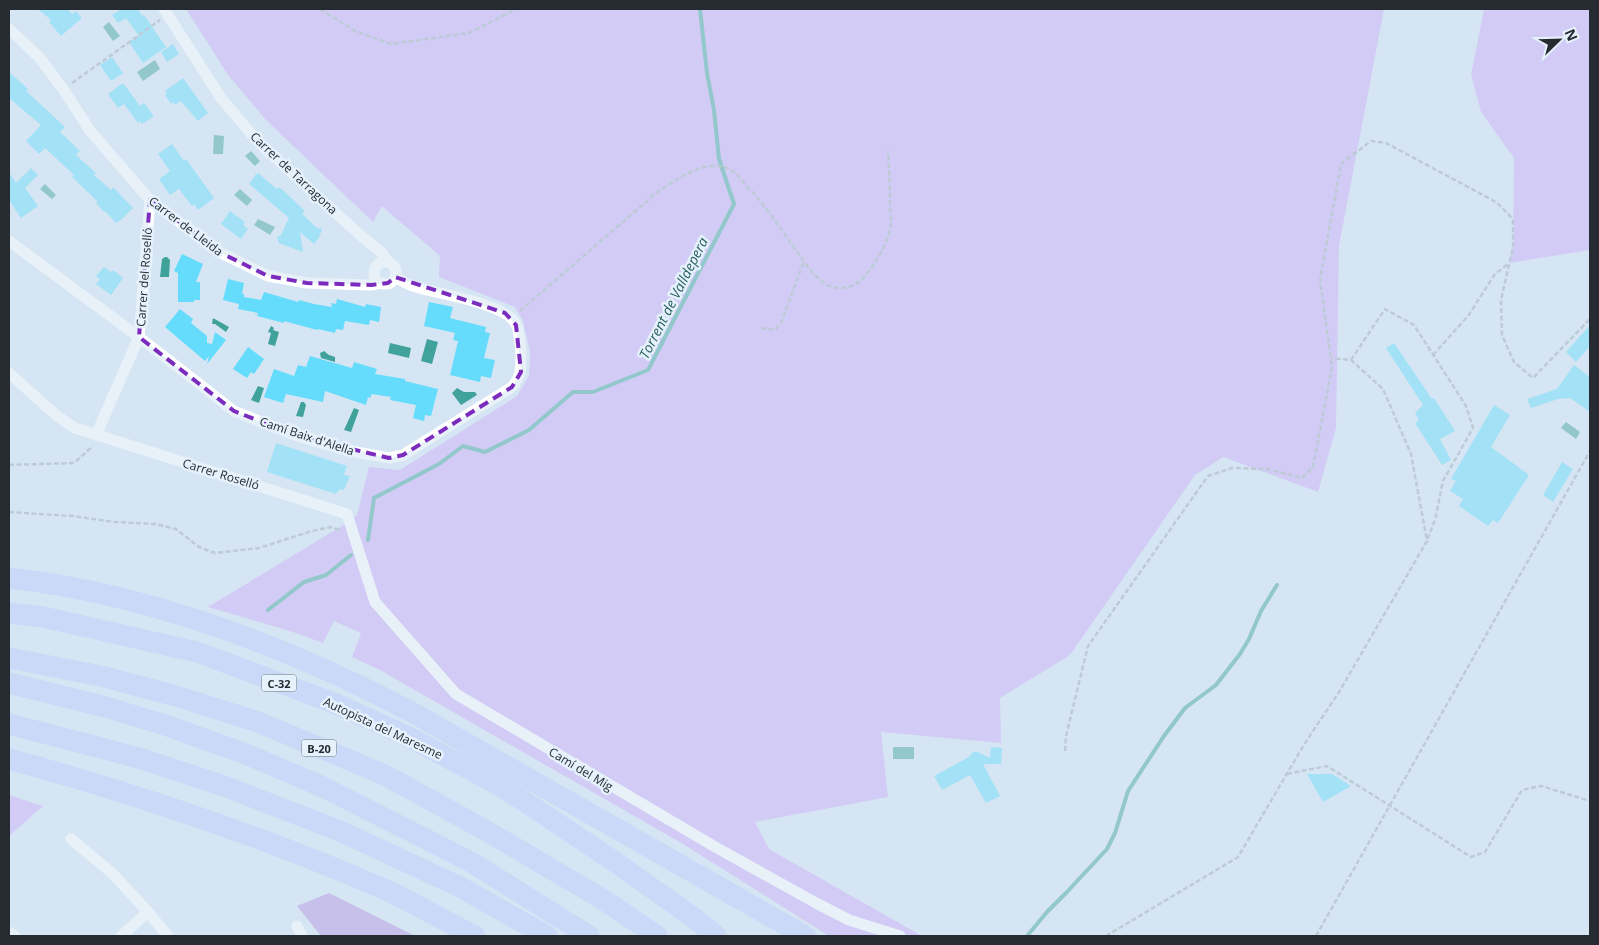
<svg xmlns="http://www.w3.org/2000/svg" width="1599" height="945" font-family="'Open Sans',sans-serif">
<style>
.green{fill:#ceacf8}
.forest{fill:#b693e0}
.water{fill:#40a29b}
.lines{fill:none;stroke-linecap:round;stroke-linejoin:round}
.stream{stroke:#40a29b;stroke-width:4}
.building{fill:#65dcfb}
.path{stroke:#9facb7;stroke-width:2.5;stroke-dasharray:5 2.5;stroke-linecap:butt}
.street{stroke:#fff;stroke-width:11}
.highway{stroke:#bdc9fe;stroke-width:21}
.marked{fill:none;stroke:#7b2cbf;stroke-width:4;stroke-dasharray:10 6;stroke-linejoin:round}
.labels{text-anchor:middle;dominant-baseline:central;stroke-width:5;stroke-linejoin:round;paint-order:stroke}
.shield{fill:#e5f2fd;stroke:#5f676e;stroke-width:1}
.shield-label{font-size:11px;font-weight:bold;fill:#252b30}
.street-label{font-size:12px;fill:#252b30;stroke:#e5f2fd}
.water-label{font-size:14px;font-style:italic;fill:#2a605c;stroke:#e5f2fd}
</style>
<rect width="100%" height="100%" fill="#d5e5f3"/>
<!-- green -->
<path class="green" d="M186 9H1384L1339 246 1336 428 1318 492 1223 457 1195 475 1070 655 1000 698 1001 743 881 732 888 797 755 822 769 849 922 936H829L683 844 380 670 352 657 361 633 334 621 323 643 293 632 208 607 345 524 357 515 369 467 400 470 517 396 529 376 530 352 523 321 515 307 439 277 440 256 382 206 373 222 266 120 228 75Z
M1484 9H1590V250L1509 263 1513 247 1514 158 1481 112 1471 75Z
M9 795 43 806 9 836Z"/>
<!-- forest -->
<path class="forest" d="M329 893 415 936H321L297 906Z"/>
<!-- water -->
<path class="water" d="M109 22 120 36 113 41 103 27Z
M155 60 160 69 143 81 137 72Z
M214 135 224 136 223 154H213Z
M251 151 260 161 255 166 245 156Z
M45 184 56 195 52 199 40 189Z
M240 189 252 200 247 206 234 195Z
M258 219 275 227 270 235 254 225Z
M165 257H167L170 260 169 277H160L162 259Z
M213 318 229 327 226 332 215 324H212Z
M271 326 274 328 273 330 279 332 275 346 268 344 271 333 268 332Z
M427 339 438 342 432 364 421 361Z
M390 343 411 348 409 358 388 353Z
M324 351 329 355 335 357V362L321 358 320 353Z
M258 386 264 388 259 403 251 400Z
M457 388 464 392H475L477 395 461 405 452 393Z
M301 402H304L306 405 303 417 296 416Z
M354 408 359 410 351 432 344 430Z
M1566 422 1580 432 1576 439 1561 428Z
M893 747H914V759H893Z"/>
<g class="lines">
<!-- stream -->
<path class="stream" d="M368 540 374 498 439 464 463 446 485 452 529 430 573 392H593L648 370 734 204 719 159 714 110 707 73 700 9
M268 610 304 582 326 575 351 555
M1027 936 1047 912 1066 893 1107 849 1115 833 1128 791 1164 736 1185 708 1216 685 1240 654 1249 639 1261 611 1277 585"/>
</g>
<!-- building -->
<path class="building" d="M38 9H68L72 14 76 11 82 18 61 36 49 22 51 20Z
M119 9H138L142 16 144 15 166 47 143 63 129 42 139 36 126 18 118 23 112 15 120 10Z
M173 44 179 54 167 62 161 52Z
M112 57 123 73 111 81 100 65Z
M9 72 28 89 26 91 65 127 60 132 80 151 76 155 96 173 94 175 111 190 113 187 133 208 122 219 116 223 105 211 104 212 96 203 98 202 72 177 74 175 45 148 39 154 26 141 41 125 9 98Z
M183 78 208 113 198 121 181 101 175 105 173 102 171 104 165 95 167 93 165 91Z
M123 83 140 106 144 103 154 116 142 124 140 121 138 123 124 104 118 108 108 94Z
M172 144 184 161 186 159 214 198 198 210 194 204 192 206 179 189 170 195 159 179 170 171 158 154Z
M31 168 38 175 25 188 38 206 21 218 9 200V172L16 183Z
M258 173 277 189 279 187 285 192 305 211 302 214 317 228 322 229 319 238 314 244 300 232 303 252 279 243 277 237 281 235 289 218 249 184 256 174 257 175Z
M230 211 245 222 243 225 248 229 241 239 221 224Z
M182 254 203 264 196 282H200V300H194V302H178V273L174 271Z
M104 267 111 272 113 270 123 278 111 295 96 284 100 279 96 276Z
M228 279 244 283 242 294H244V297L261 300 264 292 298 302 299 300 314 304 332 307 331 303 336 304 337 299 365 307 366 304 381 307 379 322 370 320 369 325 345 321 343 330 336 329 335 333 318 329 317 330 284 321V323L257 316 258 313 238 309 239 304 223 300Z
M429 302 453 307 450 318 486 327 485 332 490 333 484 358 495 360 491 378 481 376 480 382 450 375 458 341 453 340 455 333 424 326Z
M180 309 193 319 191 323 207 336V343L212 344 215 332 226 340 207 364 209 356 205 361 165 327Z
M1590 325V346L1576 362 1566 352Z
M1394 343 1432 399 1434 398 1455 431 1440 439 1451 460 1442 465 1415 423 1419 420 1415 413 1423 405 1386 348Z
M248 347 264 359 254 374 251 372 247 378 233 369Z
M310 356 352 368 354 362 377 369 375 374 405 379V381L438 389 431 416 425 415 424 421 413 418 416 405 390 400 391 397 372 394 370 398 368 397 366 405 325 391 323 402 286 394 283 403 264 397 274 369 294 376 298 365 306 367Z
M1574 365 1590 377V412L1570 398 1558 399 1531 408 1527 399 1557 389Z
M1494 405 1510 415 1491 447 1529 475 1498 523 1493 520 1488 526 1459 506 1463 499 1450 491 1456 481 1451 479Z
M276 443 347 466 344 475 350 476 344 490 340 489 336 494 267 472Z
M1562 462 1573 469 1553 502 1543 495Z
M991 747 1002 748 1001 764H1002H983L1000 796 986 803 970 775 942 790 934 776 969 757 972 753 976 751 990 758Z
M1307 774H1332L1351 786 1323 802Z"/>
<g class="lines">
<!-- path -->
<path class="path" d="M320 9 355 31 391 44 469 33 516 9
M72 83 160 20
M520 311 655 194C672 182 705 158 727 168 734 171 739 177 744 183 764 203 780 228 797 252 805 263 813 275 824 283 837 292 856 288 865 276 876 262 885 248 890 230 892 222 890 212 890 204 890 186 889 168 888 151
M761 328 775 330 781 323 804 261
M1433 355 1468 316 1495 274 1508 264
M1351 360 1385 309 1414 325 1466 406 1473 428 1443 481 1435 520 1427 540
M9 465 74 463 93 446
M9 512 72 516 115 522 155 524 176 529 199 547 215 553 259 548 312 531 331 527 340 530
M1065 751 1066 736 1088 646 1208 476 1232 468 1267 469 1302 478 1313 467 1332 367 1320 280 1341 164 1371 141 1386 143 1496 202 1513 219V247L1501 300 1502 335 1514 362 1533 378 1588 321 1590 317
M1287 774 1327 766 1471 857 1485 852 1522 790 1541 786 1590 801
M1106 936 1238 857 1305 743 1339 692 1427 541 1411 454 1383 389 1351 360 1332 358
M1316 936 1590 451"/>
<!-- street -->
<path class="street" d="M164 9 221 98 259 143 360 235 381 252 389 263
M9 29 39 57 63 89 91 132 150 200 221 253 268 276 307 283 371 285 382 283
M9 241 139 337 234 411 297 436 345 450 389 458 403 455 512 387C521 377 521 368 521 355 520 346 520 332 516 324 505 303 438 294 416 287 408 285 401 280 395 277
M374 273a11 11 0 1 1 22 0a11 11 0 1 1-22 0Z
M9 373 57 416 75 428 347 514 375 602 456 694 717 848 816 903 849 920 900 936
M96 435 139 337 150 200
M71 839 113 874 148 912 168 936
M297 926 302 936
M9 932 15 936
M121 936 148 912"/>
<!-- highway -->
<path class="highway" d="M9 578C150 594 292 648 417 715L805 936
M9 613 43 617 197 652 334 703 409 737 497 784 530 805 618 864 694 918 716 936
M9 658 101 676 176 696 258 722 385 775 485 830 604 900 657 936
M9 683 109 708 165 725 246 754 323 787 471 862 589 936
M9 724 139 758 224 786 340 831 460 887 547 936
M9 759C134 793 258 835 377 886 410 900 442 920 475 936"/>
</g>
<!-- marked area -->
<path d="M0 0H1599V945H0ZM150 200 221 253 268 276 307 283 371 285 388 283 395 277 505 313 516 325 521 372 512 387 403 455 389 458 297 436 234 411 139 337Z" fill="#d5e5f3" fill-opacity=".55" fill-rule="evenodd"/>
<path class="marked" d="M150 200 221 253 268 276 307 283 371 285 388 283 395 277 505 313 516 325 521 372 512 387 403 455 389 458 297 436 234 411 139 337Z"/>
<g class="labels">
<!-- shield labels -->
<g class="shield">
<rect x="261.5" y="674.5" width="35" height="17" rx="4"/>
<rect x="301.5" y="739.5" width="35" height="17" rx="4"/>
</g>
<g class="shield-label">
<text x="279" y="683">C-32</text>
<text x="319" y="748">B-20</text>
</g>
<!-- street labels -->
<g class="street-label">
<text transform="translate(294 173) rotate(43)">Carrer de Tarragona</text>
<text transform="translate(186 226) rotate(37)">Carrer de Lleida</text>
<text transform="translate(144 277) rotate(-86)">Carrer del Roselló</text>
<text transform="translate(307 436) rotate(18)">Camí Baix d'Alella</text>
<text transform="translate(221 474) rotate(17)">Carrer Roselló</text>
<text transform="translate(383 728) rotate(25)">Autopista del Maresme</text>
<text transform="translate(581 769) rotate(31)">Camí del Mig</text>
</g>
<!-- water labels -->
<g class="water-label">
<text transform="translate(673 298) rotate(-63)">Torrent de Valldepera</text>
</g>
</g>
<!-- border -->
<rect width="1599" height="945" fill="none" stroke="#252b30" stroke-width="20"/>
<!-- north arrow -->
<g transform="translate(1559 40) rotate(67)" stroke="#e5f2fd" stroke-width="4" paint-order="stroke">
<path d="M0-4L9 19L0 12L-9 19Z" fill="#252b30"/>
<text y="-8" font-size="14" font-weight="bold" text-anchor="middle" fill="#252b30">N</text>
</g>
</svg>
